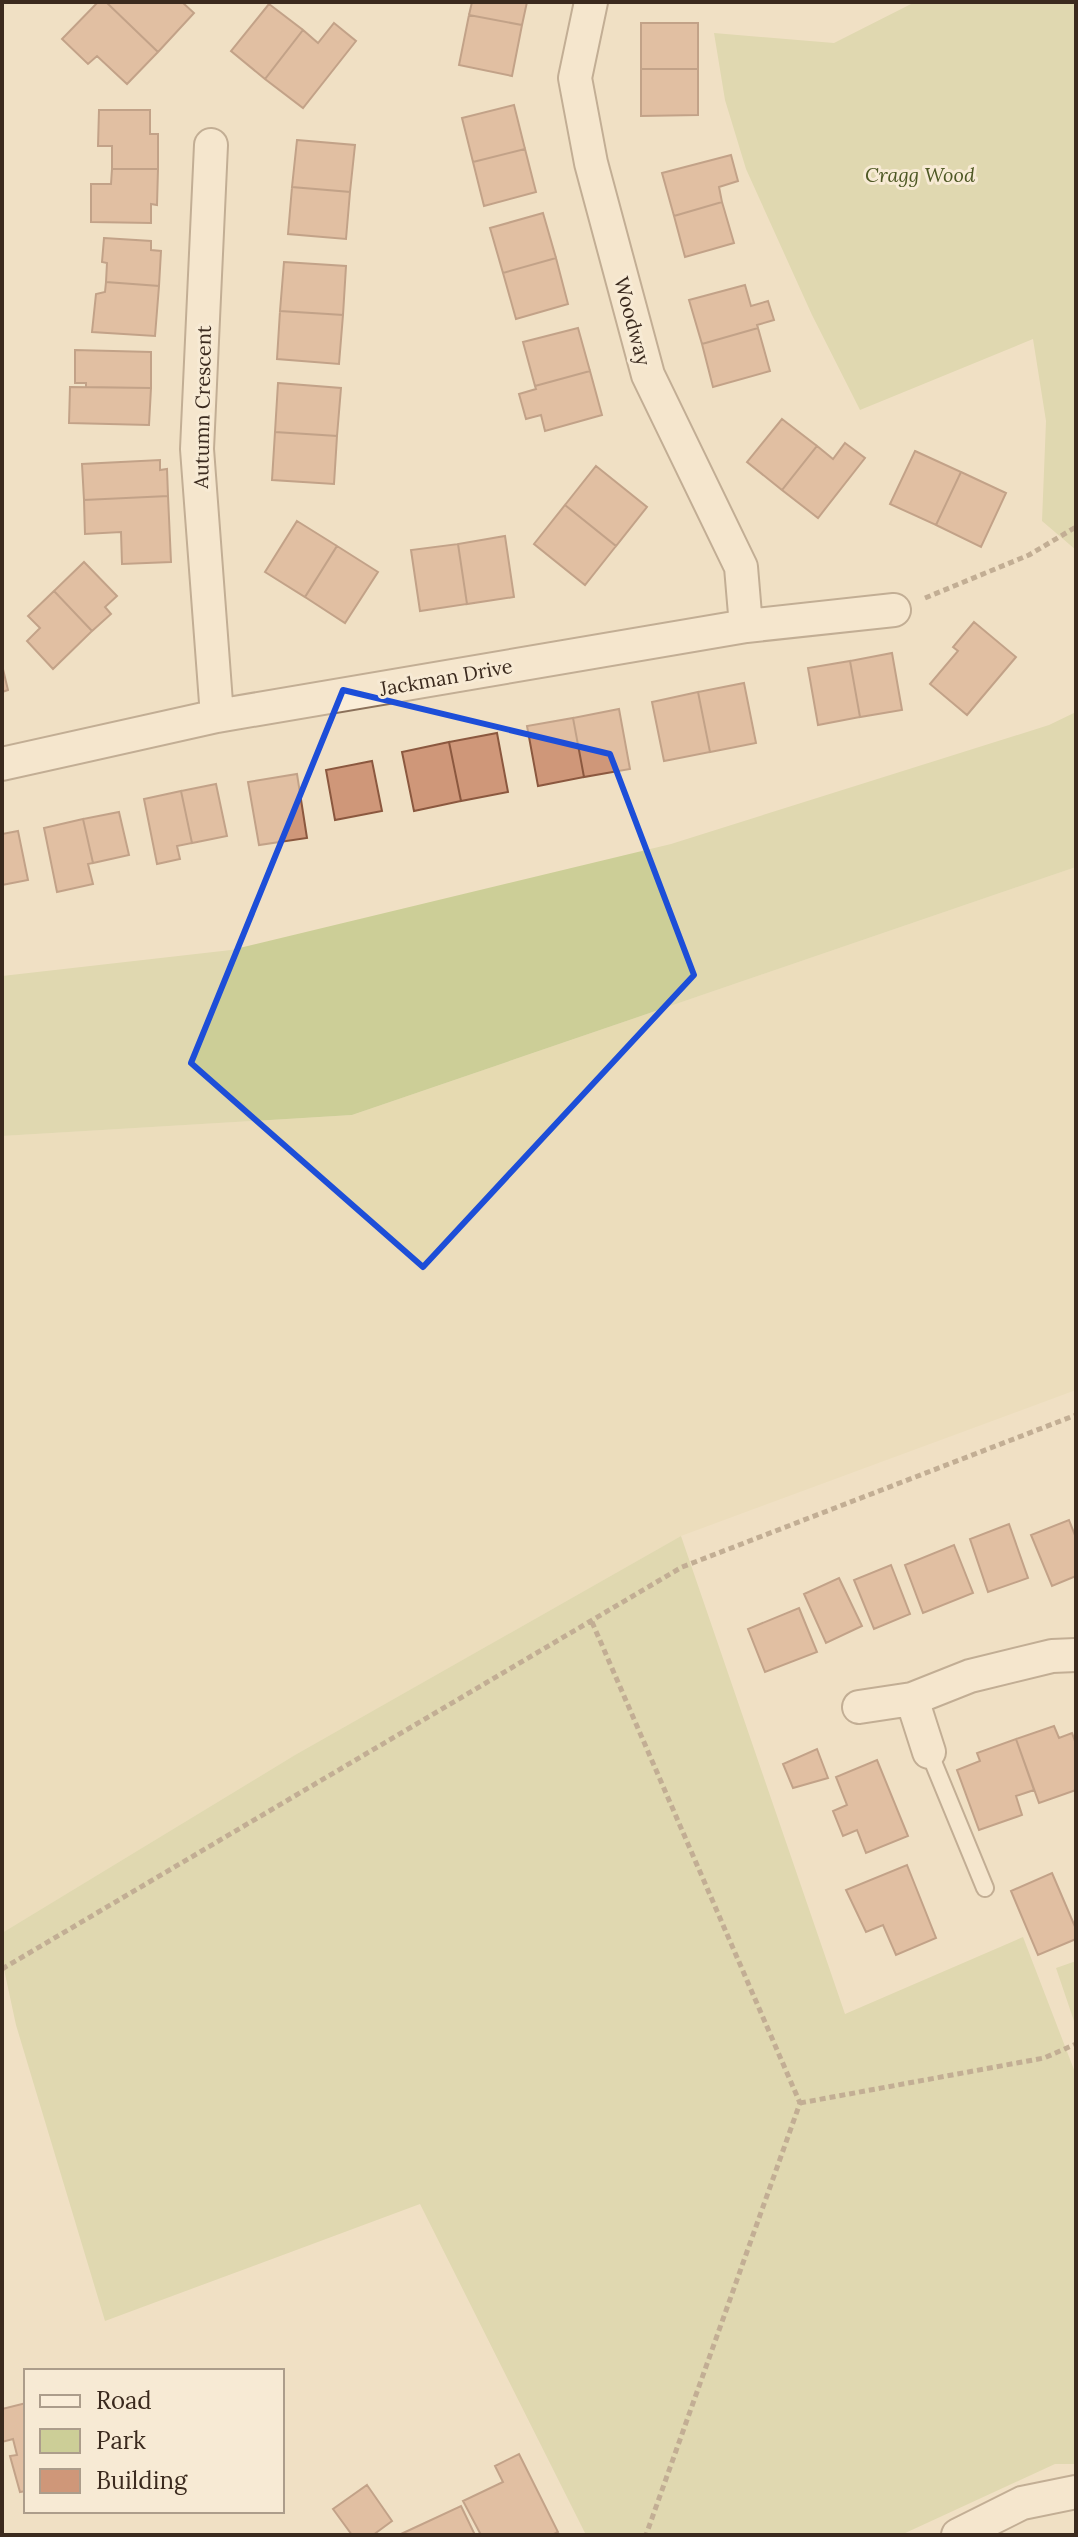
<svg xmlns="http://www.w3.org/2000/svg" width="1078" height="2537" font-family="Lora,serif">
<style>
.farmland{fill:#e6dab1}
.green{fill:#ccce97}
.building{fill:#cf9779;stroke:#8b583f;stroke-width:2}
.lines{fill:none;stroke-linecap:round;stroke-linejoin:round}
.service-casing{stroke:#8b715a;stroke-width:20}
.minor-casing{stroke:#8b715a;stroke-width:36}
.path{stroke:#8b715a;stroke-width:5;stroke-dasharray:6 4;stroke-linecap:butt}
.service{stroke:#faedd8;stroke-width:16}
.minor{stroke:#faedd8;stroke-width:32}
.marked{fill:none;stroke:#1d4ed8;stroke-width:6;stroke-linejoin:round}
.labels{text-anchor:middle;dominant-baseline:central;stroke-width:6;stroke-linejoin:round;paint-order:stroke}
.park-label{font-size:20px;font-style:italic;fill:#4e5824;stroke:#f7ead4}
.street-label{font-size:20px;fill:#3b2a1e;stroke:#f7ead4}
</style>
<rect width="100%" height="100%" fill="#f0e0c4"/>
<!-- farmland -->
<path class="farmland" d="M1076 867V1390L681 1536 295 1755 2 1933V1136L352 1115Z"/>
<!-- green -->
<path class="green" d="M915 2H1076V550L1042 521 1046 421 1033 339 860 410 812 315 746 169 725 100 714 33 834 43Z
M1076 712V867L352 1115 2 1136V976L231 950 671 844 1049 725Z
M681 1536 845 2014 1023 1937 1076 2075V2464H1055L901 2535H586L420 2204 105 2321 16 2025 2 1960V1933L295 1755Z
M1076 1961V2027L1056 1968Z"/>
<!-- building -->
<path class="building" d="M98 2H106L158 52 127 84 97 56 88 64 62 39Z
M106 2H182L194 13 158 52Z
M472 2H527L522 25 469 15Z
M269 4 303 30 265 79 231 51Z
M469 15 522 25 512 76 459 65Z
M334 23 356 41 303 108 265 79 303 30 318 43Z
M641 23H698V69H641Z
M641 69H698V115L641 116Z
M514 105 525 149 473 162 462 118Z
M99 110H150V134H158V169H112V146H98Z
M297 140 355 145 350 192 292 187Z
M525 149 536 192 484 206 473 162Z
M731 155 738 181 719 187 722 202 674 216 662 173Z
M112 169H158L157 205 151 204V223L91 222V184H111Z
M292 187 350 192 346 239 288 234Z
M722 202 734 243 685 257 674 216Z
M543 213 556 258 503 273 490 228Z
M104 238 151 241V250L161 251 159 286 106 282 107 263 102 262Z
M556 258 568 304 516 319 503 273Z
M284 262 346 266 343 315 280 311Z
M106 282 159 286 155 336 92 332 96 294 105 292Z
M745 285 751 306 768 301 774 320 757 325 758 328 702 344 689 300Z
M280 311 343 315 339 364 277 359Z
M578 328 590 371 535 386 523 342Z
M758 328 770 371 713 387 702 344Z
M75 350 151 352V388L86 387V383H75Z
M590 371 602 415 545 431 541 415 526 419 519 394 536 389 535 386Z
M278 383 341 388 337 436 275 432Z
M70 387 151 388 149 425 69 423Z
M782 419 817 446 782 490 747 462Z
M275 432 337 436 334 484 272 480Z
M845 443 865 458 818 518 782 490 817 446 833 459Z
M915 451 961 472 936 525 890 504Z
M160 460V470L167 469 168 496 84 500 82 464Z
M596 466 647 507 616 546 565 505Z
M961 472 1006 493 981 547 936 525Z
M168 496 171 562 122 564 121 532 85 534 84 500Z
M565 505 616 546 585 585 534 544Z
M297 521 337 546 305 597 265 572Z
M505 536 514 597 467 604 458 544Z
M458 544 467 604 420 611 411 550Z
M337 546 378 572 345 623 305 597Z
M84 562 117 596 105 607 111 614 92 631 54 591Z
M54 591 92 631 53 669 27 641 40 628 28 616Z
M974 622 1016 657 967 715 930 684 958 651 953 647Z
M892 653 902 710 860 717 850 661Z
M850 661 860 717 818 725 808 668Z
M2 665 8 690 2 692Z
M744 683 756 743 710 752 698 692Z
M698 692 710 752 664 761 652 702Z
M619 709 630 769 584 777 573 718Z
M573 718 584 777 538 786 527 726Z
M497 733 508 792 461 801 449 742Z
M449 742 461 801 414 811 402 752Z
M372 761 382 811 335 820 326 770Z
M297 774 307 838 259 845 248 782Z
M216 784 227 836 192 843 181 791Z
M181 791 192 843 177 846 180 859 157 864 144 799Z
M119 812 129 855 93 863 83 819Z
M83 819 93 863 88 864 93 884 57 892 44 828Z
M18 831 28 880 2 885V834Z
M1069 1520 1076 1538V1576L1052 1586 1031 1535Z
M1009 1524 1028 1578 988 1592 970 1539Z
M954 1545 973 1593 923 1613 905 1565Z
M891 1565 910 1614 874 1629 854 1580Z
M839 1578 862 1626 826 1643 804 1594Z
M799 1608 817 1652 765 1672 748 1629Z
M1054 1726 1059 1738 1072 1733 1076 1744V1790L1039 1803 1016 1739Z
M1016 1739 1034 1790 1016 1796 1022 1815 979 1830 957 1770 980 1761 977 1753Z
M817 1749 828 1778 793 1788 783 1764Z
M877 1760 908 1836 866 1853 857 1830 843 1836 833 1811 847 1805 836 1777Z
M907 1865 936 1938 896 1955 883 1925 866 1932 846 1890Z
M1052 1873 1076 1929V1939L1038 1955 1011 1891Z
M26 2403V2491L20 2492 10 2456 17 2455 13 2439 2 2442V2409Z
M519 2454 558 2532 552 2535H481L463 2501 503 2482 495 2466Z
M367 2485 392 2521 373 2535H352L333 2509Z
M461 2506 475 2535H401V2534Z"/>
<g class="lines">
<!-- service casing -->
<g class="service-casing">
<path id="service" d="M929 1752 985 1888"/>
</g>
<!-- minor casing -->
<g class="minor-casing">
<path id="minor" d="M591 2 575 78 591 163 648 375 741 567 746 626
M211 145 197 449 217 716
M2 764 217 716 746 626 894 610
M912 1699 929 1752
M859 1707 912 1699 970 1676 1052 1656 1076 1655
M958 2535 1022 2503 1076 2492"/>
</g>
<!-- path -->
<path class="path" d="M925 598 1029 555 1076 527
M592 1622 800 2103 646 2535
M2 1969 682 1567 1076 1415
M800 2103 1044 2058 1076 2044"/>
<!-- service -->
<use href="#service" class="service"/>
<!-- minor -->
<use href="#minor" class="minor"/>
</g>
<!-- marked area -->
<path d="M0 0H1078V2537H0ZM343 690 610 754 694 975 423 1267 191 1063Z" fill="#f0e0c4" fill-opacity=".55" fill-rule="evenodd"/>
<path class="marked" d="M343 690 610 754 694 975 423 1267 191 1063Z"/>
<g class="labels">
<!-- park labels -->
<g class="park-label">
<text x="920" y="174">Cragg Wood</text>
</g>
<!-- street labels -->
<g class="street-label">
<text transform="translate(633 321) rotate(75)">Woodway</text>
<text transform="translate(202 407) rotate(-89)">Autumn Crescent</text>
<text transform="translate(446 677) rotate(-10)">Jackman Drive</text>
</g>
</g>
<!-- border -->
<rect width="1078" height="2537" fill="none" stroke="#3b2a1e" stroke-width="8"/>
<!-- legend -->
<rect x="24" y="2369" width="260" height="144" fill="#f7ead4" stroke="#ac9d8b" stroke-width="2"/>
<rect x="40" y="2395" width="40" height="12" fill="#faedd8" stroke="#ac9d8b" stroke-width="2"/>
<text x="96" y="2409" font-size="24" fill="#3b2a1e">Road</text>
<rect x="40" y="2429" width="40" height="24" fill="#ccce97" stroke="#ac9d8b" stroke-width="2"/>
<text x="96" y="2449" font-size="24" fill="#3b2a1e">Park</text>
<rect x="40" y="2469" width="40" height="24" fill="#cf9779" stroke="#ac9d8b" stroke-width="2"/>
<text x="96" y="2489" font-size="24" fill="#3b2a1e">Building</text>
</svg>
